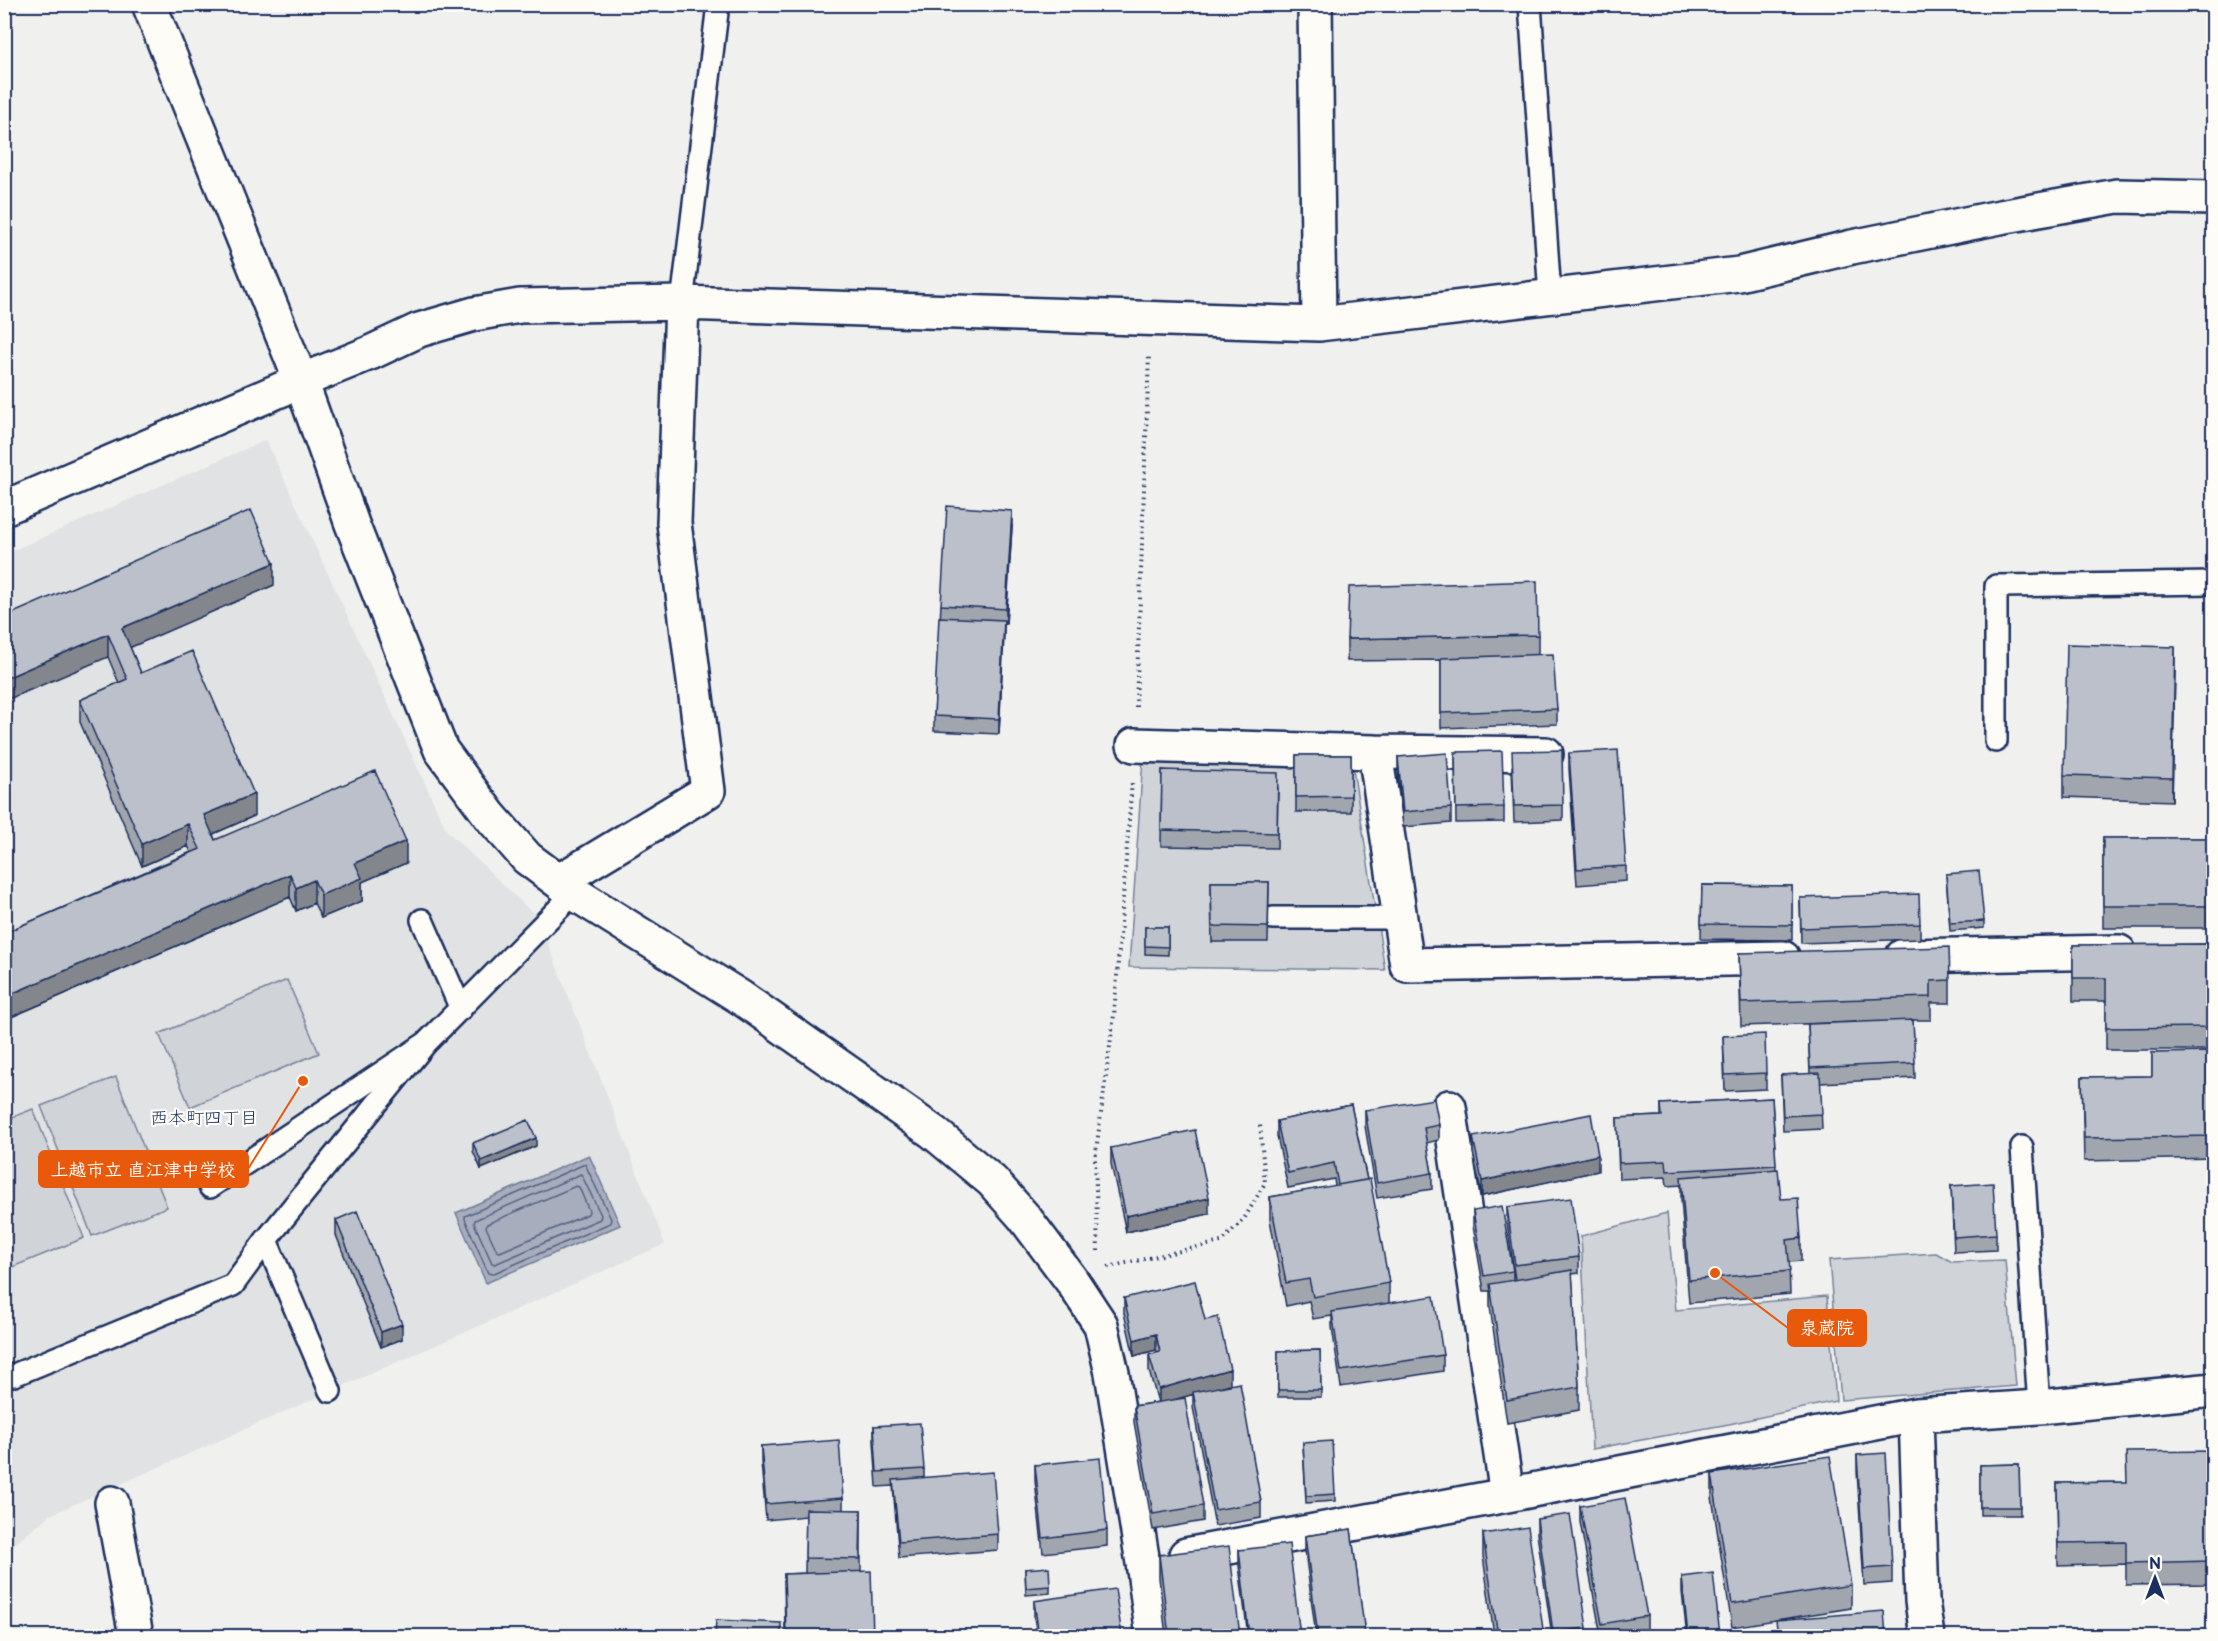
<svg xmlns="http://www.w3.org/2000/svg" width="2218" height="1641" font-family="'Balsamiq Sans','Klee One',sans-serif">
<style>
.built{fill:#e0e2e3}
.green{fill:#d0d3d8;stroke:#76819b;stroke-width:1.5}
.water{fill:#a7adbd;stroke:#6f7b97;stroke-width:1.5}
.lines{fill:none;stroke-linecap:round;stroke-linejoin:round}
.shore{stroke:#536184;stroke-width:1.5}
.service-casing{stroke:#1b2f5e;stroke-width:26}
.minor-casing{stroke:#1b2f5e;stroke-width:38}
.tertiary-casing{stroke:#1b2f5e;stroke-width:38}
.path{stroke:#1b2f5e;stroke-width:4;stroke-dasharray:1.5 4.5;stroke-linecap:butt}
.service{stroke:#fdfcf7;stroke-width:21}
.minor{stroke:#fdfcf7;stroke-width:33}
.tertiary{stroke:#fdfcf7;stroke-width:33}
.wall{fill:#a1a5ae;stroke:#1b2f5e;stroke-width:1.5}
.shaded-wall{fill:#83868d;stroke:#1b2f5e;stroke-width:1.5}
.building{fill:#bbc0ca;stroke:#1b2f5e;stroke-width:1.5}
.labels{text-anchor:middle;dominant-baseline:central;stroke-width:4.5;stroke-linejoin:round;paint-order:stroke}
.neighbourhood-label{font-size:18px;fill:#1b2f5e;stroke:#fdfcf7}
.leader{fill:none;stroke:#e8590c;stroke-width:2}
.callout-dot{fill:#e8590c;stroke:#fdfcf7;stroke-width:2}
.callout{fill:#e8590c;stroke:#e8590c;stroke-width:2}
.callout-label{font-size:18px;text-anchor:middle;font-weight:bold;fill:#fff}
</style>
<rect width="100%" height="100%" fill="#f0f0ee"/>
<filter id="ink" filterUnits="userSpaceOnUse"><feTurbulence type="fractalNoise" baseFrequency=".0167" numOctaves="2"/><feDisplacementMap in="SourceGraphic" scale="12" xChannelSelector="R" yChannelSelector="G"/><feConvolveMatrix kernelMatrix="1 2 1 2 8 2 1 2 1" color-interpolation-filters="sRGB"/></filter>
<g filter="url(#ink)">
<!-- built -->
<path class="built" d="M266 440 447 831 538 918 665 1244 50 1515 5 1552V554Z"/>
<!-- green -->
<path class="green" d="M1143 758 1352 763 1385 970 1129 967Z
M287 980 319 1053 190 1107 159 1034Z
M116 1077 167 1207 92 1236 41 1106Z
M33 1109 84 1238 10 1268 4 1254 5 1120Z
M1667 1213 1676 1310 1827 1296 1836 1401 1729 1424 1592 1449 1581 1236Z
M1936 1253 1952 1262 2005 1260 2016 1386 1841 1400 1829 1260Z"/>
<!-- water -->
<path class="water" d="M589 1155 620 1225 486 1283 456 1213Z"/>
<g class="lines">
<!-- shore -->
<path class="shore" d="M585 1164 611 1219 610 1223 492 1274 488 1273 465 1219V1216Z
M581 1174 601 1215 600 1219 495 1264 492 1263 474 1223 475 1220Z
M576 1186 579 1187 589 1211 588 1214 500 1252 497 1251 486 1227 487 1224Z"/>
<!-- service casing -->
<g class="service-casing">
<path id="service" d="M1530 4 1550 296
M682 303 718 4
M1996 741V586L2214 583
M1273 918H1399
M422 920 461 1009
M2022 1147 2039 1407
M210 1187 426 1043 574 893
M266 1240 330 1391
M14 1375 233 1285 266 1240 426 1043"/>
</g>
<!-- minor casing -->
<g class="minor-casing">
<path id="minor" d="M1315 4 1319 324
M1134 745 1375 752
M1546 754 1375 752 1407 965 1783 958
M559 881 708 791 674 523 682 303
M1903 956 2119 952
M1449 1107 1507 1495
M1916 1415 1922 1601 1927 1636
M112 1503 136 1636
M1186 1555 1507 1495 1916 1415 2039 1407 2214 1390
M1153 1636 1143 1563 1112 1373 1101 1325 1072 1281 1024 1217 992 1181 933 1132 740 997 574 893 527 858 490 816 441 750 352 524 301 381 370 353 419 330 474 314 520 306 682 303 1319 324 1739 274 1852 247 2000 217 2117 196 2214 198"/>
</g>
<!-- tertiary casing -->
<g class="tertiary-casing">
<path id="tertiary" d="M4 508 301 381 149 4"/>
</g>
<!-- path -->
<path class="path" d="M1136 707 1149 355
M1098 1251 1095 1159 1114 1015 1132 781
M1108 1267 1221 1242 1244 1219 1265 1183 1260 1124"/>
<!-- service -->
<use href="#service" class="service"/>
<!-- minor -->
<use href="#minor" class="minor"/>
<!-- tertiary -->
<use href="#tertiary" class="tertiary"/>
</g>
<!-- wall -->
<path class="wall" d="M1012 526 1006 624H1004L999 734 934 731V716L941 605Z
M274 585 130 647 141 673 254 816 213 834 215 840 406 863 362 882V901L321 918 314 903 296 911 290 897 4 1020V933L191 852 188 846 142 866 80 722V700L119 683 108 657 4 617Z
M1538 635V655L1557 709V724L1441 728V660L1347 661V639Z
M2175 669 2172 801 2064 797V775Z
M1455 752 1504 807V822L1456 823Z
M1569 753 1626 866V881L1577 885 1569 769Z
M1296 755H1351V812H1296Z
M1398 757 1451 808V823L1403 827 1398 772Z
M1512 767 1563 805V820L1514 822Z
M1162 770 1278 788 1277 848 1161 846Z
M2103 838H2214V928H2103Z
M1946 874 1984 921V928L1950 931Z
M1211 882H1269L1268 942H1212Z
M1702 885 1792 886V940L1701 939Z
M1800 898 1920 924V939L1801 943Z
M1145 927H1168V955L1145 954Z
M2214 944V1050H2106V1001H2073V945Z
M1739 953 1950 980V1003H1931V1020H1913L1915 1078 1820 1083 1822 1129 1783 1131 1781 1075 1810 1074 1808 1024 1857 1022 1741 1026Z
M1723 1036 1766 1073V1089L1725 1091Z
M2214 1052V1158L2084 1161 2082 1077 2152 1076V1053Z
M1772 1098 1776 1169 1781 1199 1801 1238V1261L1789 1262 1790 1294 1689 1303 1681 1199V1185L1667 1186 1666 1177 1619 1179 1617 1118 1661 1116V1104Z
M1351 1105 1389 1283V1303L1443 1355V1371L1341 1387 1332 1327V1316L1313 1319 1309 1301 1286 1306 1270 1220V1197L1335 1186 1334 1179 1288 1188 1277 1136V1121Z
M1365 1110 1439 1125V1140L1426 1143 1432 1173V1189L1377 1198 1365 1126Z
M1473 1137 1598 1171 1482 1196 1473 1152Z
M473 1143 536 1146 481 1169 473 1151Z
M1111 1148 1209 1214 1126 1232 1111 1164Z
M1951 1186 1996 1234V1250L1954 1252Z
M1507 1207 1579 1257V1273L1572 1274 1579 1387V1410L1507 1423 1490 1307V1291H1484L1473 1226V1211L1513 1271V1280H1515L1507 1222Z
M336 1220 402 1339 381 1347 336 1235Z
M1124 1298 1205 1320 1230 1384 1219 1387 1261 1502V1518L1215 1526 1193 1407V1394L1174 1400 1203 1506V1521L1153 1530 1134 1422V1406L1158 1402 1149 1371V1355L1157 1353 1156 1350 1134 1356 1124 1313Z
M1320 1350 1321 1397H1278V1351Z
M874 1426 924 1469V1478L998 1534V1550L899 1558 893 1486 877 1487 874 1441Z
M1303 1443 1335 1494V1501L1306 1503Z
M761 1446 843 1498V1510H861V1571L873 1636H785L784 1574 805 1573 806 1516 766 1520 761 1462Z
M2214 1451V1584L2126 1585V1564L2058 1566 2057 1483 2126 1482Z
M1857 1455 1892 1567V1583L1864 1585 1857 1471Z
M2019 1464 2020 1515H1980V1465Z
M1035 1465 1107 1530V1546L1043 1553 1035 1481Z
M1712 1474 1851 1585V1608L1732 1627 1712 1497Z
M1580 1506 1647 1616V1632L1621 1636H1601L1580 1522Z
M1537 1519 1587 1628V1636H1552L1537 1534Z
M1351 1529 1365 1636H1316L1305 1551V1536Z
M1483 1534 1544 1636H1494L1483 1556Z
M1239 1550 1300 1636H1248L1239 1566Z
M1159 1555 1240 1636H1166L1159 1578Z
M1025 1569 1050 1586V1593L1026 1595Z
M1682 1577 1720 1636H1687L1682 1592Z
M1034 1601 1122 1636H1037L1034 1617Z"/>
<!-- shaded-wall -->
<path class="shaded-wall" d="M1012 511V526L1006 624V609Z
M274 563V585L122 651V628Z
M1004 620V636L999 734V719Z
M108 634V657L4 701V679Z
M2175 647V669L2172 801V778Z
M254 794V816L204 838V815Z
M188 824V846L142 866V844Z
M406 841V863L362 882V901L321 918V895L355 863Z
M290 874V897L4 1020V997Z
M314 880V903L296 911V888Z
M536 1138V1146L481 1169V1161Z
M1598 1155V1171L1482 1196V1181Z
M1209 1198V1214L1126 1232V1216Z
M402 1324V1339L381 1347V1332Z
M1156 1334V1350L1134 1356V1340Z
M1230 1369V1384L1159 1404V1389Z"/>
<!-- building -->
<path class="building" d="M947 506 1012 511 1006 609 941 605Z
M251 510 274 563 122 628 141 673 192 651 254 794 204 815 215 840 375 771 406 841 355 863 362 878 321 895 314 880 296 888 290 874 4 997V933L200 849 188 824 142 844 80 700 127 679 108 634 4 679V617Z
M1537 581 1538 635 1347 639 1349 587Z
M939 617 1004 620 999 719 934 716Z
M2067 644 2175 647 2172 778 2064 775Z
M1553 654 1557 709 1441 713V658Z
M1562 750 1563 805 1514 806 1512 751Z
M1618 750 1626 866 1577 869 1569 753Z
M1502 751 1504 807 1456 808 1455 752Z
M1447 753 1451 808 1403 812 1398 757Z
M1296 755H1351V796L1296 797Z
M1162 770 1278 773 1277 833 1161 830Z
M2103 838H2214V906H2103Z
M1979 871 1984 921 1950 923 1946 874Z
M1211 882H1269L1268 927 1212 926Z
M1702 885 1792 886V925L1701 924Z
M1919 894 1920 924 1801 928 1800 898Z
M1145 927H1168V947L1145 946Z
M2214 944V1027L2106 1028V978H2073V945Z
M1949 947 1950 980 1931 981V997L1741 1003 1739 953Z
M1913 1020 1915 1063 1810 1068 1808 1024Z
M1765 1034 1766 1073 1725 1075 1723 1036Z
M2214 1052V1136L2084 1138 2082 1077 2152 1076V1053Z
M1820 1073 1822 1114 1783 1116 1781 1075Z
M1772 1098 1776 1165 1667 1171 1666 1161 1619 1163 1617 1118 1662 1116 1661 1104Z
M1434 1099 1439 1125 1424 1128 1432 1173 1377 1183 1365 1110Z
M1351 1105 1367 1180 1338 1185 1334 1163 1288 1173 1277 1121Z
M1591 1114 1598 1155 1482 1181 1473 1137Z
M528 1120 536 1138 481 1161 473 1143Z
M1195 1130 1209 1198 1126 1216 1111 1148Z
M1778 1169 1781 1199 1798 1198 1801 1238 1787 1240 1790 1271 1689 1280 1681 1177Z
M1370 1179 1389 1283 1313 1297 1309 1279 1286 1283 1270 1197Z
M1993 1183 1996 1234 1954 1237 1951 1186Z
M1571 1198 1579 1257 1515 1265 1507 1207Z
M1502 1206 1513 1271 1484 1276 1473 1211Z
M357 1211 402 1324 381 1332 336 1220Z
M1572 1270 1579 1387 1507 1400 1490 1284Z
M1195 1281 1205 1320 1218 1317 1230 1369 1159 1389 1149 1355 1160 1352 1156 1334 1134 1340 1124 1298Z
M1434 1296 1443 1355 1341 1371 1332 1312Z
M1320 1350 1321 1390H1278V1351Z
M1240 1383 1261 1502 1215 1510 1193 1392Z
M1185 1398 1203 1506 1153 1514 1134 1406Z
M920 1423 924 1469 877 1472 874 1426Z
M839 1440 843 1498 766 1504 761 1446Z
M1332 1441 1335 1494 1306 1496 1303 1443Z
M2214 1451V1561L2126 1563V1542L2058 1543 2057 1483 2127 1482 2126 1452Z
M1886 1453 1892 1567 1864 1569 1857 1455Z
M1830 1456 1851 1585 1732 1604 1712 1474Z
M1100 1458 1107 1530 1043 1538 1035 1465Z
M2019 1464 2020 1507H1980V1465Z
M993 1472 998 1534 899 1542 893 1480Z
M1625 1498 1647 1616 1602 1624 1580 1506Z
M806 1509 861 1510 860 1559 805 1558Z
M1570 1514 1587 1628 1553 1632 1537 1519Z
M1528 1527 1544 1636H1498L1483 1534Z
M1351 1529 1365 1634 1348 1636H1318L1305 1536Z
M1289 1544 1300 1636H1249L1239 1550Z
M1229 1546 1240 1636H1169L1159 1555Z
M1049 1567 1050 1586 1026 1588 1025 1569Z
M871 1571 873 1636H786L784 1574Z
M1713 1573 1720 1636H1688L1682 1577Z
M1115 1589 1122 1636H1039L1034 1601Z
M1884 1611 1886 1636H1778L1776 1620Z
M716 1620 781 1623V1636H715Z
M876 1632H899V1636H876Z"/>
</g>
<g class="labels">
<!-- neighbourhood labels -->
<g class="neighbourhood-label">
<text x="204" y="1118">西本町四丁目</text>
</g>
</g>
<!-- callouts -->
<path class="leader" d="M303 1081L248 1169M1715 1273L1788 1328"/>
<g class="callout-dot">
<circle cx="303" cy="1081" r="6"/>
<circle cx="1715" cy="1273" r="6"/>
</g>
<g class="callout">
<rect x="39" y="1151" width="209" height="36" rx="6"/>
<rect x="1788" y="1310" width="78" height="36" rx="6"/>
</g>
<g class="callout-label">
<text x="143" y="1176">上越市立 直江津中学校</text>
<text x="1827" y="1334">泉蔵院</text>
</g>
<!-- margin -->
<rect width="2218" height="1641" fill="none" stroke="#fdfcf7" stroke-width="24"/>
<rect x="12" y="12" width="2194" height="1617" fill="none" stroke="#1b2f5e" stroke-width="2" filter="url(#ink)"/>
<!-- north arrow -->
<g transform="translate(2155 1578)" stroke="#fdfcf7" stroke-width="4.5" paint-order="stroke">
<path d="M0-4.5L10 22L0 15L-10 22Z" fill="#1b2f5e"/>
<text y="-9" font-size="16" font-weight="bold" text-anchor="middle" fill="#1b2f5e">N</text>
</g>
</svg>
